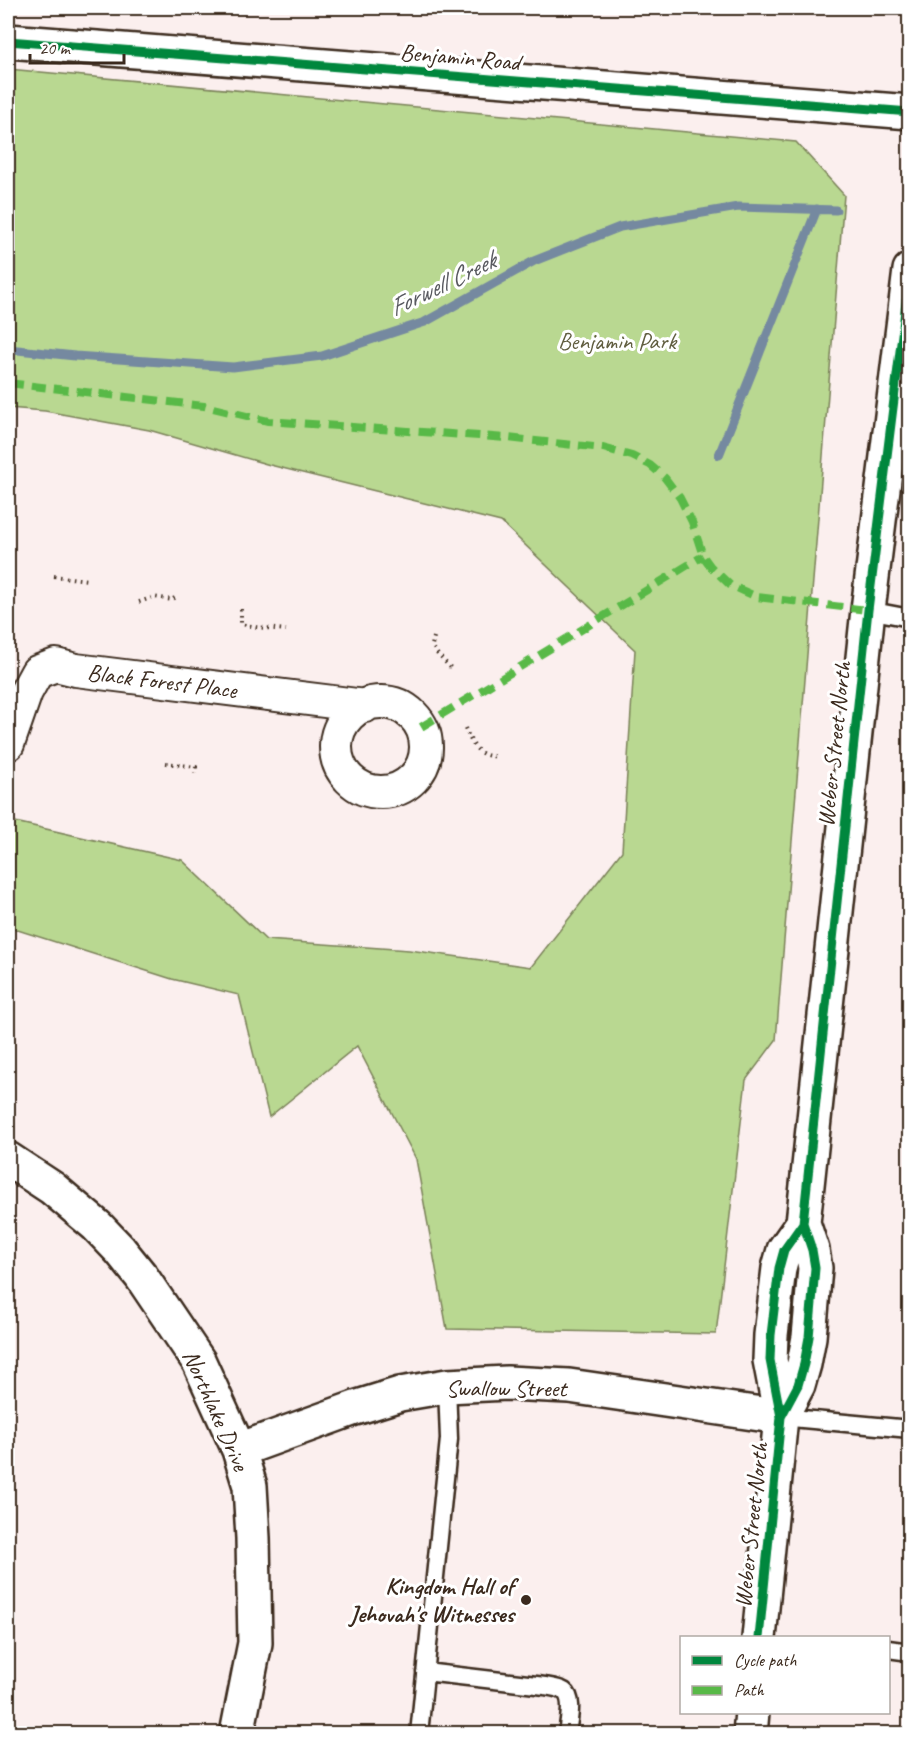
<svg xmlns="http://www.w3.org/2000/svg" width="917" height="1741" font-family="Caveat,sans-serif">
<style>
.green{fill:#b9d891;stroke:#7a8158;stroke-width:1.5}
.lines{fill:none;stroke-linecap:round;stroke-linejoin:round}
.stream{stroke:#7589a0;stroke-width:9}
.lane-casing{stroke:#3b2a1e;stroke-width:21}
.street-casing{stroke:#3b2a1e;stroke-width:36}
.secondary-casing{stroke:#3b2a1e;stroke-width:38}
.path{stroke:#3b2a1e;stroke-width:4;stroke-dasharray:1.5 4.5;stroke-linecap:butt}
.lane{stroke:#fff;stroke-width:16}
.street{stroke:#fff;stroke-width:32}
.secondary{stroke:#fff;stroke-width:33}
.quiet{stroke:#58b947;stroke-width:8;stroke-dasharray:15 8;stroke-linecap:butt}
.cycleway-casing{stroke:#fff;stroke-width:13}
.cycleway{stroke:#00873e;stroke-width:9}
.poi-dot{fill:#3b2a1e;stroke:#fff;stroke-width:2}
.labels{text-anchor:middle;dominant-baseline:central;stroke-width:6;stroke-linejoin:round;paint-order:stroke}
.street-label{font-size:24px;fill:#3b2a1e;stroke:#fff}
.park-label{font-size:24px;fill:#615e40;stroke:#fff}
.poi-label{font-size:24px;font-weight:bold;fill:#3b2a1e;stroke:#fff;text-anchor:end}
.water-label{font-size:26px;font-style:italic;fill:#58595f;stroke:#fff}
</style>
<rect width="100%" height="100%" fill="#fbefee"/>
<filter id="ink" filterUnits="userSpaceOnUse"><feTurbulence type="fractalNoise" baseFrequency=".0167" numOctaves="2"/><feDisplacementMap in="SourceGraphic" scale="12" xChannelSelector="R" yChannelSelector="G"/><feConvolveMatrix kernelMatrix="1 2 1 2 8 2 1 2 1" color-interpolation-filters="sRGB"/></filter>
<g filter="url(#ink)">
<!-- green -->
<path class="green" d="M8 69 796 142 844 195 776 1040 746 1080 716 1334 447 1329 416 1159 357 1046 269 1117 239 995 172 979 8 927V842L15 822 182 860 266 940 409 950 531 967 622 851 635 650 501 522 270 465 149 430 45 411 8 408Z"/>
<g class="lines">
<!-- stream -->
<path class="stream" d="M8 349 75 356 233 367 322 356 425 322 534 261 620 227 738 207 836 210
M719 455 817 209"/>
<!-- lane casing -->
<g class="lane-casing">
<path id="lane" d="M868 610 910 618
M781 1417 910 1429
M888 1649 910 1652
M425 1672 545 1686C551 1687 559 1688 564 1691 575 1699 568 1722 567 1734
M419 1734 449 1439 447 1386"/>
</g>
<!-- street casing -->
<g class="street-casing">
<path id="street" d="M336 747a45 45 0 1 1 90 0a45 45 0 1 1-90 0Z
M8 744 26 692 37 672 56 665 76 670 365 706"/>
</g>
<!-- secondary casing -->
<g class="secondary-casing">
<path id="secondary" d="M8 41 910 112
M8 1159 52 1188 97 1226 120 1250 141 1276 199 1362 239 1450 250 1486 253 1538 255 1643 237 1734
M781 1417 798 1385 804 1364 809 1337 815 1268 812 1250 803 1223 868 610 910 270
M239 1450 355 1408 400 1394 447 1386 507 1383 569 1386 781 1417
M759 1638 781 1417 770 1360 771 1335 779 1268 784 1250 803 1223
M750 1734 752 1712"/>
</g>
<!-- path -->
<path class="path" d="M54 576 87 580
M139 602 154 597 172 600 177 596
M241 609V624L256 627 286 630
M434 637 432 645 438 655 452 669
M465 728C472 744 478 758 498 756
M166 763 196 767 195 773"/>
<!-- lane -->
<use href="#lane" class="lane"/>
<!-- street -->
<use href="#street" class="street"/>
<!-- secondary -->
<use href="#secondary" class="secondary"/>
<!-- quiet -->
<path class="quiet" d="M8 383 204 406 268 421 507 438 603 448 632 456 650 465 665 478 680 498 692 522 703 556 711 567 730 585 757 597 868 610
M421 727 703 556"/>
<!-- cycleway casing -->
<g class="cycleway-casing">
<path id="cycleway" d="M8 41 910 112
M781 1417 798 1385 804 1364 809 1337 815 1268 812 1250 803 1223 868 610 910 270
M759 1638 781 1417 770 1360 771 1335 779 1268 784 1250 803 1223"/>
</g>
<!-- cycleway -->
<use href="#cycleway" class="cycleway"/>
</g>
</g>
<!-- markers -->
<circle class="poi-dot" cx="526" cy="1600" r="6"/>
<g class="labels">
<!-- street labels -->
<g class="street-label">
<text transform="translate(460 57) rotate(5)">Benjamin Road</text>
<text transform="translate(162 681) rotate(7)">Black Forest Place</text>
<text transform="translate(834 744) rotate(-84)">Weber Street North</text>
<text x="506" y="1388">Swallow Street</text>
<text transform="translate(216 1410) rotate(66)">Northlake Drive</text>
<text transform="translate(751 1525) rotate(-84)">Weber Street North</text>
</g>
<!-- park labels -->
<g class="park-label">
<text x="617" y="341">Benjamin Park</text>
</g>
<!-- poi labels -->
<g class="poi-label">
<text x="514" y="1586">Kingdom Hall of<tspan x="514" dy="28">Jehovah's Witnesses</tspan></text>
</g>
<!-- water labels -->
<g class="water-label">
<text transform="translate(442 284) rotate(-26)">Forwell Creek</text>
</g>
</g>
<!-- margin -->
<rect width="917" height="1741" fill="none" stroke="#fff" stroke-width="30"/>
<rect x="15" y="15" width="887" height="1711" fill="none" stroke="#3b2a1e" stroke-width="2" filter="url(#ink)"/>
<!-- legend -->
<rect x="680" y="1636" width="210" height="78" fill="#ffffff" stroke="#b1aaa5" stroke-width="1.5"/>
<rect x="692" y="1656" width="30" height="9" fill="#00873e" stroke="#b1aaa5" stroke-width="1.5"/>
<text x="734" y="1666" font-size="18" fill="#3b2a1e">Cycle path</text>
<rect x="692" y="1686" width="30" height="9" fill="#58b947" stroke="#b1aaa5" stroke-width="1.5"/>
<text x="734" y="1696" font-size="18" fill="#3b2a1e">Path</text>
<!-- scale -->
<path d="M30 54v9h94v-9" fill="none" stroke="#3b2a1e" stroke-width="3"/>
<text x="39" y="54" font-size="18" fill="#3b2a1e" stroke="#ffffff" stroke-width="4.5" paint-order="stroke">20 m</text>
</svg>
